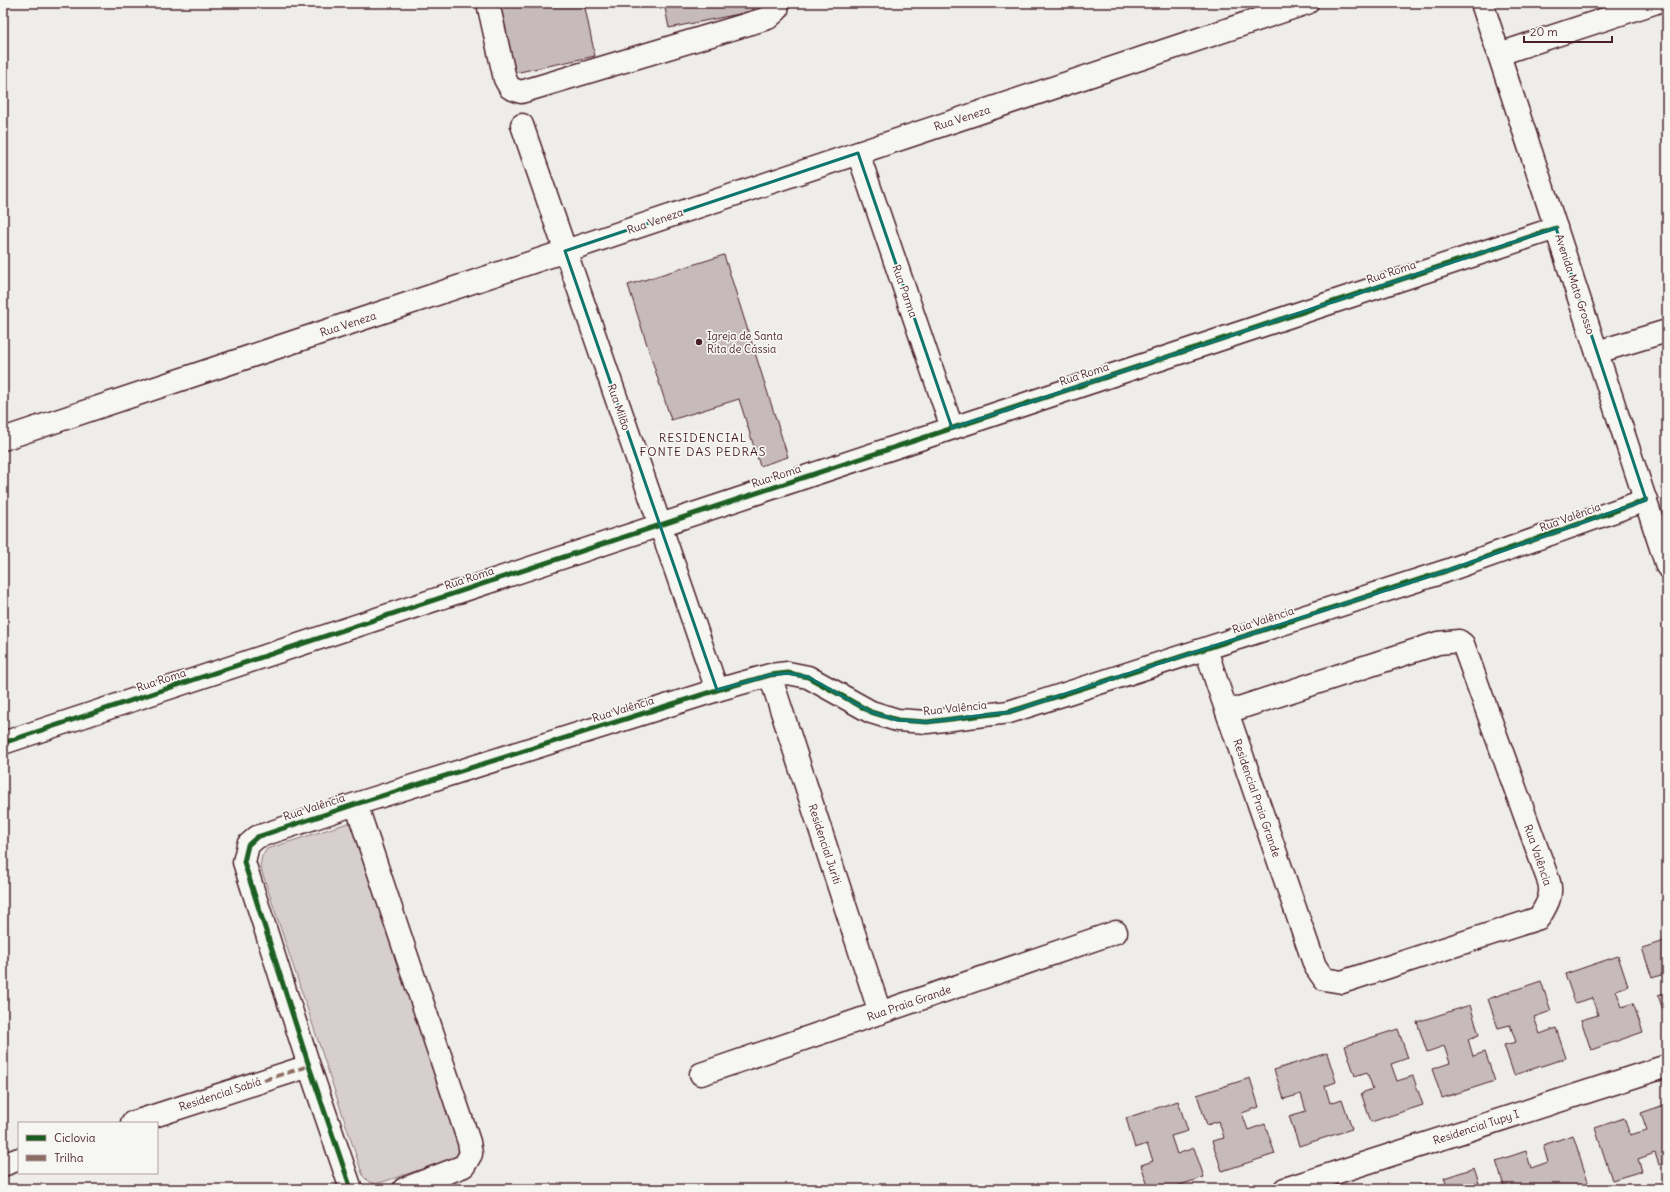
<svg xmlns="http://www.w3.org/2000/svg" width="1670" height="1192" font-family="Delius,sans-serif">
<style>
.green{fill:#d7cfce;stroke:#90777c}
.building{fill:#c6babb;stroke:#4a1f2b}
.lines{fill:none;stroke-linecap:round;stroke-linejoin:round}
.minor-casing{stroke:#4a1f2b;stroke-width:25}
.major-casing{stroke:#4a1f2b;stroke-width:25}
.minor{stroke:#f6f6f2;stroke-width:22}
.major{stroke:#f6f6f2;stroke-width:22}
.quiet{stroke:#8d6e63;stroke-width:4;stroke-dasharray:8 4;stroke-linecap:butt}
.cycleway-casing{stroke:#f6f6f2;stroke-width:8}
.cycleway{stroke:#1b5e20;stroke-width:5}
.marked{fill:none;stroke:#0f766e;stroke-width:3;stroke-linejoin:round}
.poi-dot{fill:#4a1f2b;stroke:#f6f6f2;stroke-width:1.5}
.labels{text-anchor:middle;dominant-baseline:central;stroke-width:3.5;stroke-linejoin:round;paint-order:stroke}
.street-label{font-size:11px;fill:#4a1f2b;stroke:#f6f6f2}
.poi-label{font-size:11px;fill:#4a1f2b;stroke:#f6f6f2;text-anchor:start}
.neighbourhood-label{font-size:12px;letter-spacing:1px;fill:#4a1f2b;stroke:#f6f6f2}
</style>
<rect width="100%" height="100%" fill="#efedea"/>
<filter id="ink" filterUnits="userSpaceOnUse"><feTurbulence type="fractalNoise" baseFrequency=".025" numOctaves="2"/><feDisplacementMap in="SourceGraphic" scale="8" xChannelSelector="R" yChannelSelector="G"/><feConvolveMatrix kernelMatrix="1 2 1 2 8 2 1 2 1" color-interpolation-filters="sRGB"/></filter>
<g filter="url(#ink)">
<!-- green -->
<path class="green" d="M348 823 354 827 459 1145 458 1154 453 1159 376 1184 369 1182 363 1176 260 866 262 856 267 849Z"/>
<!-- building -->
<path class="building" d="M495 3H584L595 56 510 74Z
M664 3H752L754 11 669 28Z
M724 255 788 457 760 466 739 399 671 420 628 285Z
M1667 940V983L1664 974 1652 978 1642 948Z
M1618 956 1628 986 1616 990 1622 1007 1633 1003 1643 1032 1591 1050 1581 1020 1598 1015 1592 998 1575 1003 1565 974Z
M1541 981 1551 1011 1534 1017 1540 1034 1556 1028 1566 1058 1514 1075 1504 1045 1516 1042 1510 1025 1498 1028 1488 999Z
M1667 992V1022L1658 995Z
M1470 1005 1479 1035 1468 1039 1473 1056 1485 1052 1495 1081 1442 1098 1432 1069 1450 1063 1444 1046 1427 1052 1417 1022Z
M1398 1029 1408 1058 1391 1064 1397 1081 1413 1076 1423 1105 1371 1122 1361 1093 1373 1089 1367 1072 1355 1076 1345 1046Z
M1327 1053 1336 1082 1325 1086 1330 1103 1342 1099 1352 1129 1299 1146 1289 1116 1306 1111 1301 1094 1284 1099 1274 1070Z
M1250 1078 1259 1107 1242 1113 1248 1130 1265 1124 1275 1154 1222 1171 1212 1141 1224 1138 1219 1121 1207 1125 1197 1095Z
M1178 1101 1188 1131 1171 1136 1177 1154 1194 1148 1204 1177 1168 1189H1149L1141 1165 1153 1161 1147 1144 1135 1148 1126 1118Z
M1667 1104V1162L1659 1165 1655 1153 1638 1159 1642 1171 1612 1180 1595 1128 1624 1118 1630 1135 1647 1130 1641 1113Z
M1573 1135 1590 1188 1586 1189H1558L1556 1186 1547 1189H1505L1496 1161 1526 1151 1531 1168 1548 1162 1543 1145Z
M1474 1168 1481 1189H1448L1444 1178Z
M1427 1183 1429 1189H1409Z"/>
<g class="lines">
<!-- minor casing -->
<g class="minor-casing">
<path id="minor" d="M488 3 505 79 510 88 521 92 768 18 777 10 778 3
M1499 54 1654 3
M522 125 717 690
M858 153 952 428
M1597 352 1667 331
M3 439 1307 3
M1206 649 1217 683 1315 966 1324 979 1342 982 1539 918C1546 906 1553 896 1549 882L1463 644 1459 641 1438 643 1227 712
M770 675 880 1013
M3 743 1556 228
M356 804 469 1142 471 1154 464 1166 404 1189
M701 1074 1116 932
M132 1123 309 1066
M3 1165 19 1159
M351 1189 309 1066 244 862 248 845 257 837 356 804 717 690 770 675 788 673 808 677 871 712 897 720 927 722 1009 712 1446 571 1646 500
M1285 1189 1667 1066"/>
</g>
<!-- major casing -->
<g class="major-casing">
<path id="major" d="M1482 3 1667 566"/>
</g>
<!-- minor -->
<use href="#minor" class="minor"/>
<!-- major -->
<use href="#major" class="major"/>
<!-- quiet -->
<path class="quiet" d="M264 1080 309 1066"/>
<!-- cycleway casing -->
<g class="cycleway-casing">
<path id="cycleway" d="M3 743 1556 228
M351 1189 309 1066 244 862 248 845 257 837 356 804 717 690 770 675 788 673 808 677 871 712 897 720 927 722 1009 712 1446 571 1646 500"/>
</g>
<!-- cycleway -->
<use href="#cycleway" class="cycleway"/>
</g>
</g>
<!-- marked area -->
<path class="marked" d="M858 153 952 428 1556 228 1646 500 1446 571 1009 712 927 722 897 720 871 712 808 677 788 673 770 675 717 690 565 251Z"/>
<!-- markers -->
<circle class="poi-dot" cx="699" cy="342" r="4"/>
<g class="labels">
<!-- street labels -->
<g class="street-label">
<text transform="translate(962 118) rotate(-18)">Rua Veneza</text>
<text transform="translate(655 221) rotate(-19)">Rua Veneza</text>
<text transform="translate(1391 272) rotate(-18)">Rua Roma</text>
<text transform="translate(1575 284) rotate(72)">Avenida Mato Grosso</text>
<text transform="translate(905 291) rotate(71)">Rua Parma</text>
<text transform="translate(348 324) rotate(-18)">Rua Veneza</text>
<text transform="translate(1084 374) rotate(-18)">Rua Roma</text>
<text transform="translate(619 407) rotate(71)">Rua Milão</text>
<text transform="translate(776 476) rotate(-18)">Rua Roma</text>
<text transform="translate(1570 517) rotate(-20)">Rua Valência</text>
<text transform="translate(469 578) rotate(-18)">Rua Roma</text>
<text transform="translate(1263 620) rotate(-18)">Rua Valência</text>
<text transform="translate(161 680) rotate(-18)">Rua Roma</text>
<text transform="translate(955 708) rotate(-6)">Rua Valência</text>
<text transform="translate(623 709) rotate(-17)">Rua Valência</text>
<text transform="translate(1257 798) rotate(71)">Residencial Praia Grande</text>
<text transform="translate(314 807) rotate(-18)">Rua Valência</text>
<text transform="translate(825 844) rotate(72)">Residencial Juriti</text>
<text transform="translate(1538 855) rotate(71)">Rua Valência</text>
<text transform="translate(909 1003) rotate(-19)">Rua Praia Grande</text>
<text transform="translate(220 1094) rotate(-18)">Residencial Sabiá</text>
<text transform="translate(1476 1127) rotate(-18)">Residencial Tupy I</text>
</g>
<!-- poi labels -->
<g class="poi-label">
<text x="707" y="336">Igreja de Santa<tspan x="707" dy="13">Rita de Cássia</tspan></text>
</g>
<!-- neighbourhood labels -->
<g class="neighbourhood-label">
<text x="703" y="437">RESIDENCIAL<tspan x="703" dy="14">FONTE DAS PEDRAS</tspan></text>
</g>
</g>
<!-- margin -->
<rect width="1670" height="1192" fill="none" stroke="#f6f6f2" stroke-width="16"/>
<rect x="8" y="8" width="1654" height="1176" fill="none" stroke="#4a1f2b" stroke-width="1.5" filter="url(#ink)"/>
<!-- legend -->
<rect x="18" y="1122" width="140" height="52" fill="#f6f6f2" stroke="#b1a0a2"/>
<rect x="26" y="1135" width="20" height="6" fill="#1b5e20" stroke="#b1a0a2"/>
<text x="54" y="1142" font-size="12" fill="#4a1f2b">Ciclovia</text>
<rect x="26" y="1155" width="20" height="6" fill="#8d6e63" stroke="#b1a0a2"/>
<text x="54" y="1162" font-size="12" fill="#4a1f2b">Trilha</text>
<!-- scale -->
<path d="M1524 36v6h88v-6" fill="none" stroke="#4a1f2b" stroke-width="2"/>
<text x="1530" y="36" font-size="12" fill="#4a1f2b" stroke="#f6f6f2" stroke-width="3" paint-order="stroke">20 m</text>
</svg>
